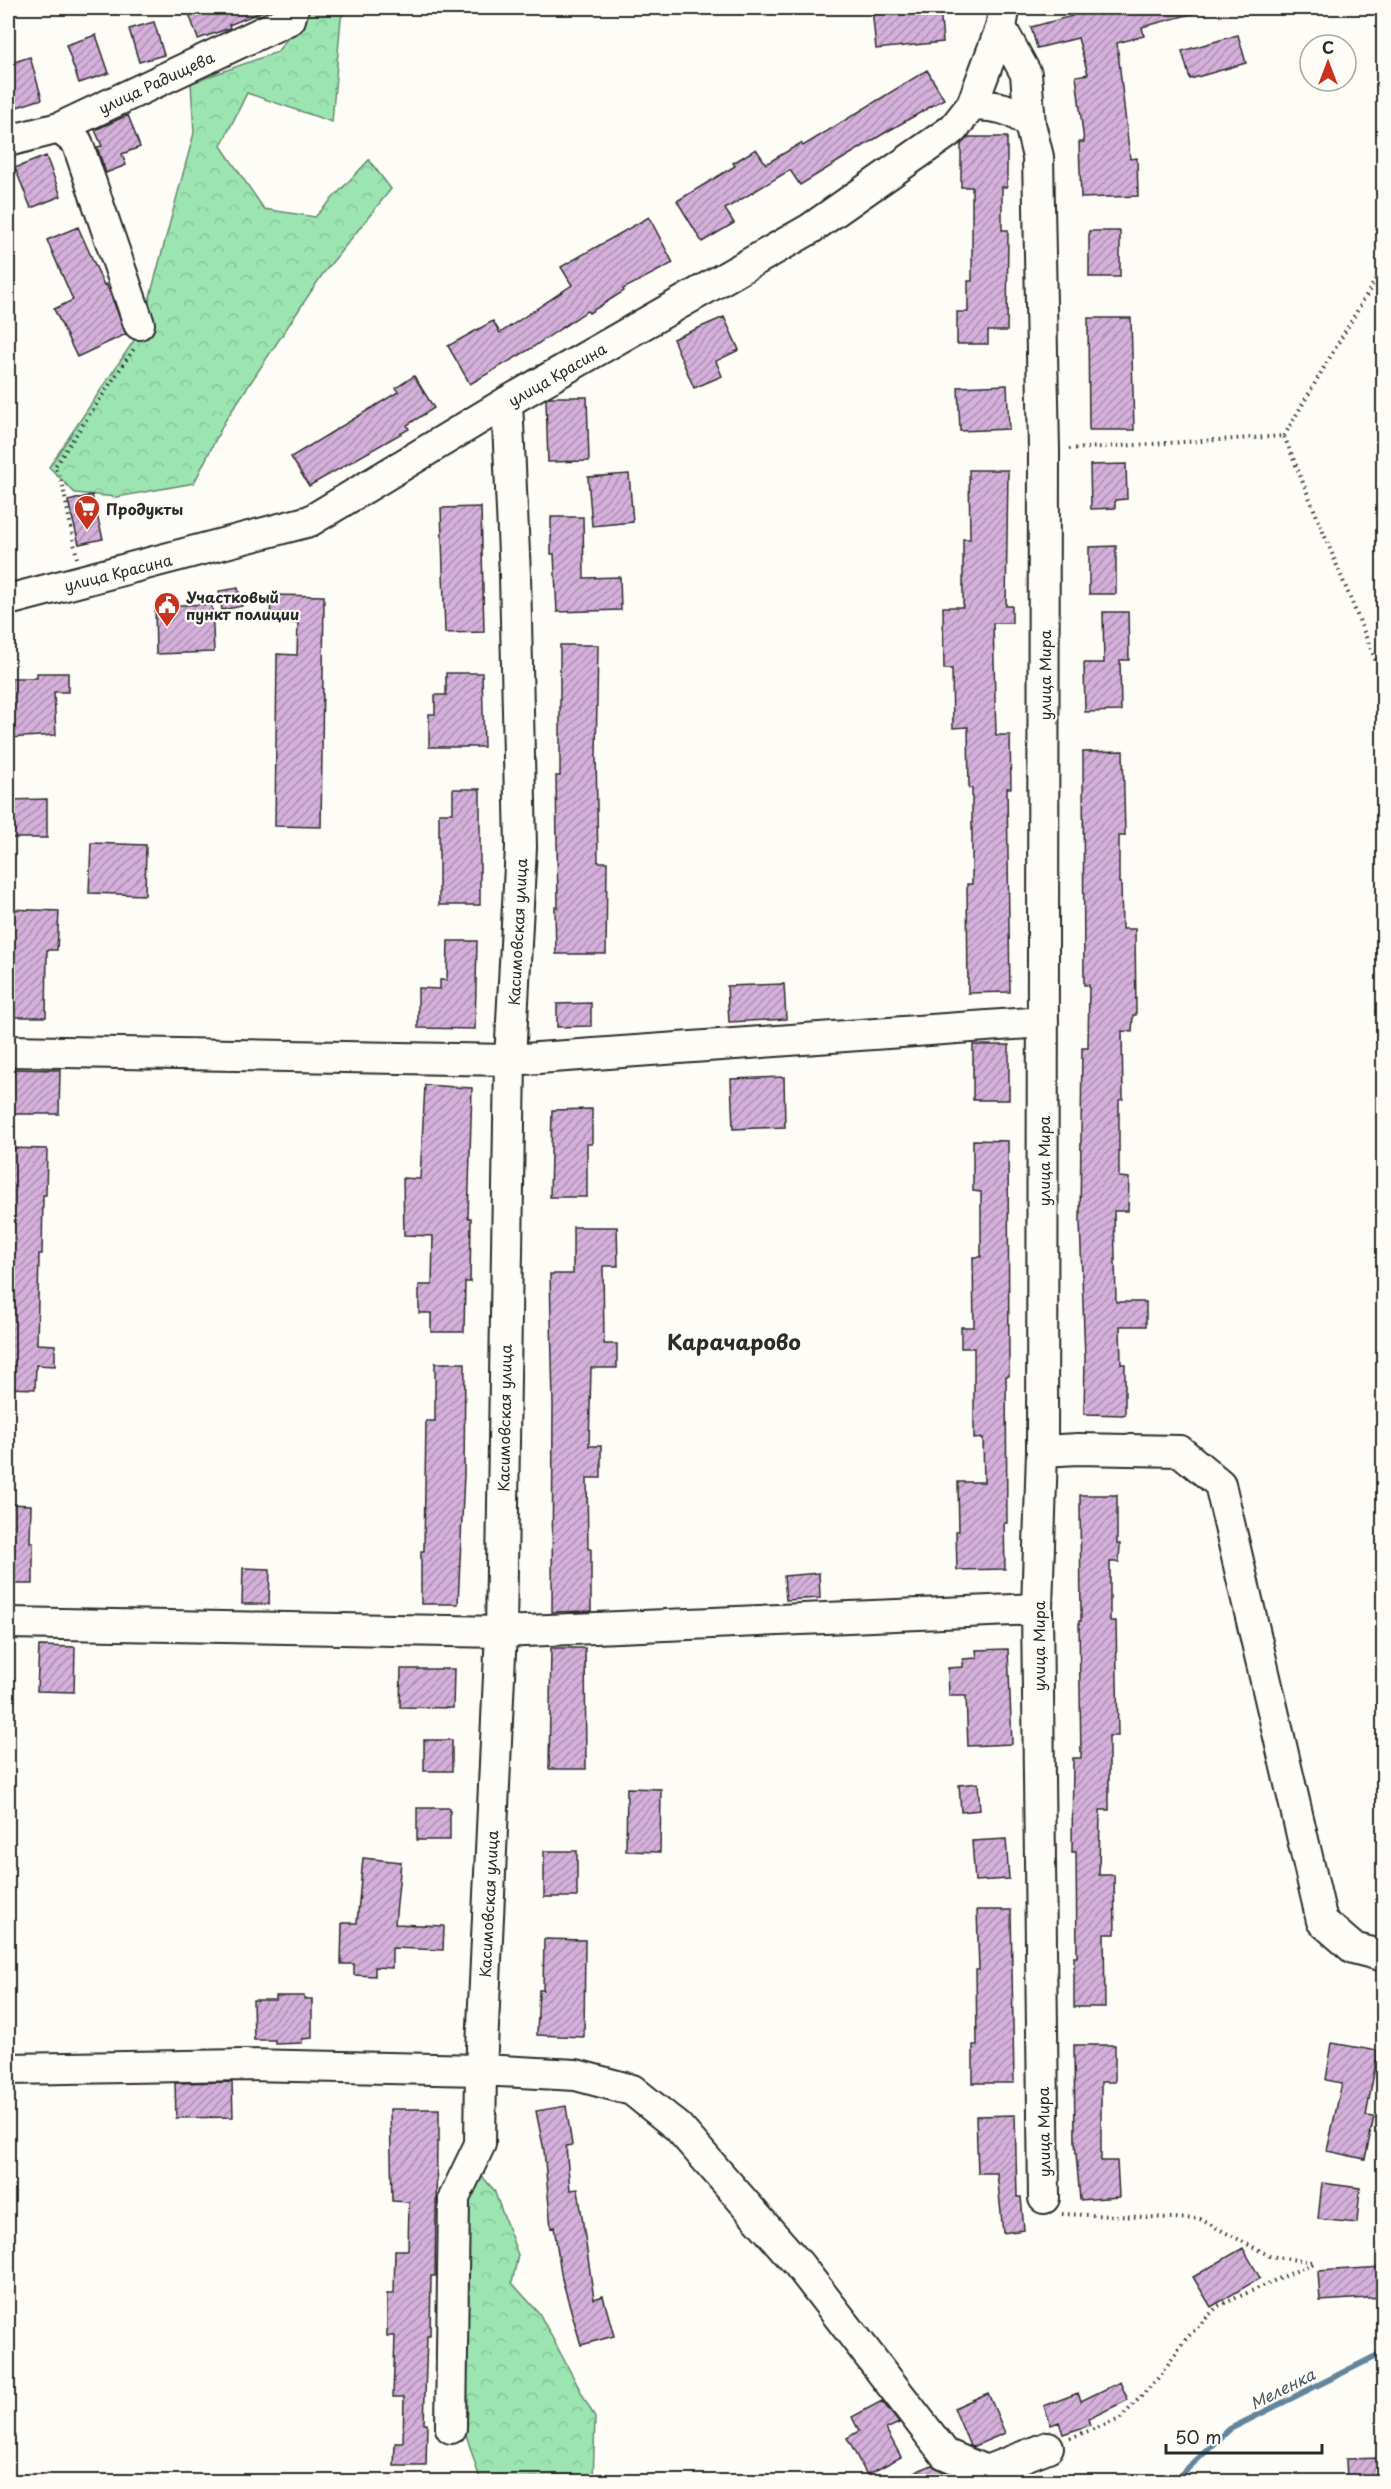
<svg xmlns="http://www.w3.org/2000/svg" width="1391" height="2489" font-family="'Playpen Sans',sans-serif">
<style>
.forest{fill:url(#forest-crowns);stroke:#64886e;stroke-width:1.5}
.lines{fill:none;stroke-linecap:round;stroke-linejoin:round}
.stream{stroke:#64859c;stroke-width:6}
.building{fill:url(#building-hatch);stroke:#2b2b2b;stroke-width:1.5}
.minor-casing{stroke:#2b2b2b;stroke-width:34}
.path{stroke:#2b2b2b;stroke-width:4;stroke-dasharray:1.5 4.5;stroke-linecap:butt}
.minor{stroke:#fdfcf7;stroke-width:30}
.labels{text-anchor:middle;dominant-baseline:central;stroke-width:4.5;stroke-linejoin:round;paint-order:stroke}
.street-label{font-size:15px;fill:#2b2b2b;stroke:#fdfcf7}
.poi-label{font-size:15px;font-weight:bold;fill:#2b2b2b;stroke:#fdfcf7;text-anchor:start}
.water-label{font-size:16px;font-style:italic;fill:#485864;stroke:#fdfcf7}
.district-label{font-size:21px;font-weight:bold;fill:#2b2b2b;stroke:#fdfcf7}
</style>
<defs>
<pattern id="forest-crowns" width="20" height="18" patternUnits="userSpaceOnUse" patternTransform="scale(1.5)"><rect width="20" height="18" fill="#9ce4b2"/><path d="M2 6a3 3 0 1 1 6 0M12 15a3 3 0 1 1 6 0" fill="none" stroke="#87c499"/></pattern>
<pattern id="building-hatch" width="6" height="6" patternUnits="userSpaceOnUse" patternTransform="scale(1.5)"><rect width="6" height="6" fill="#d4b0da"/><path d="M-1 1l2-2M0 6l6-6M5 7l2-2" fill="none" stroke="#ac8fb1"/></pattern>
</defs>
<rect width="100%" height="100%" fill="#fdfcf7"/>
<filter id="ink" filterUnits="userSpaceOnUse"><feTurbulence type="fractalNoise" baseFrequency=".0167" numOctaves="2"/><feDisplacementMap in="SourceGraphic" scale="12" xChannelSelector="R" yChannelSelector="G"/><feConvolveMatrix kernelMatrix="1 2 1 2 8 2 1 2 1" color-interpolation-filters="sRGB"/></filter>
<g filter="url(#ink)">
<!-- forest -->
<path class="forest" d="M303 8H347L341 18 332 122 247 93 221 146 264 209 315 217 369 160 391 189 322 275 225 421 194 483 117 497 75 493 49 467 141 330 194 133 191 83 277 52 297 26Z
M480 2174 494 2190 518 2255 512 2283 539 2313 595 2418 593 2481 483 2482 480 2479 463 2425 461 2225Z"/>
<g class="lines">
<!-- stream -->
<path class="stream" d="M1173 2482 1230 2429 1384 2352"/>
</g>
<!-- building -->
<path class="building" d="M187 8H271L229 25 230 28 198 39Z
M872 8H940L943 42 876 49Z
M1070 8H1194L1195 13 1142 27 1144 36 1117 43 1130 159 1137 158 1138 196 1081 198 1079 142H1084L1076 76 1088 74 1078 38 1037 48 1031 27 1072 16Z
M154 22 164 55 139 62 129 29Z
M96 35 109 73 79 83 66 45Z
M1238 35 1246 63 1190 79 1182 51Z
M30 57 42 99 8 110V64Z
M927 70 944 99 883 134 800 185 790 170 725 209 734 223 702 242 677 201 735 166 733 163 756 149 766 164 801 143 803 146Z
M128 115 140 147 122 154 126 165 106 173 97 147 102 146 95 130Z
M968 137H1007V187H1002V230H1008L1007 331H988V344H957V312H968V281H972V187H961V144Z
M46 156 61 196 31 208 15 168Z
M649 217 673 263 623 289 624 291 589 313 587 311 530 349 470 384 448 346 493 321 500 333 572 285 561 267Z
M78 227 104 285 106 284 112 298 126 334 77 357 54 309 73 300 47 240Z
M1089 231H1120V277H1089Z
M724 317 739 350 716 361 722 376 694 388 673 339Z
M1088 318H1131L1134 430H1089Z
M414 376 434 408 407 425 409 429 309 486 291 457 398 392 396 388Z
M1007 385 1009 429 960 431 958 387Z
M550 397H587L589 461 548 462 546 399Z
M1126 464 1127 499 1115 500V508L1091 509 1090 465Z
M969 470H1008L1006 606H1012V623H993L996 735H1010L1011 788H1007L1010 992 968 993 967 884H972V788H969L968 727 953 728 952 669H944L943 607H963V539H970Z
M629 474 633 522 592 526 588 477Z
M92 495 103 539 79 544 68 501Z
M481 507 484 632 445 633 441 508Z
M551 517H583L584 578 620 577 621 610 557 612 554 554H551Z
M1116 546V594H1089V547Z
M238 588 242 606 222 610 219 591Z
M271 595 324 596 321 827 275 826 277 654 297 655 298 623 270 622Z
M212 604 214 652 156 654 155 606Z
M1103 612H1128L1129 660H1120L1121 711 1085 712 1084 663H1104Z
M560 645H598L596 755 598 862H607L606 954H556L555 907H558L556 776H560Z
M37 673H68V692H54L56 735 8 738V712L11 711V678H37Z
M446 673H482L484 747H429V714H435V695H446Z
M1123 751 1125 836H1119V883H1121L1122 929H1135L1136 1015H1133L1132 1032 1122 1031 1123 1099 1119 1100V1177L1129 1178 1128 1211H1114L1116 1302H1146V1326H1120L1121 1364H1125V1415L1084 1414 1085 1358 1080 1221 1082 1048H1088L1089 985H1084L1083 752Z
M453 789H480V905H439V813H453Z
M47 799V838H8V800Z
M91 843 146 845 145 895 89 893Z
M8 909 59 911 57 950H47L46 1017H8Z
M448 941H477L475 1029 418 1028V988L440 989V980H447Z
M784 984 786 1019 729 1022 727 986Z
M591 1003V1026L557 1027V1004Z
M973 1045H1009V1100H973Z
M8 1069 60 1070 59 1114H8Z
M784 1077 785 1127 733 1129 731 1079Z
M425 1085 472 1088 468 1218H471L470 1282H465L464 1332H431V1313H419V1285H432L433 1236 404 1235 403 1178 420 1179Z
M592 1109V1144H587V1197H550L552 1110Z
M973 1140 1008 1141 1009 1376H1006L1007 1523H1004L1005 1569 957 1570 956 1531H959L958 1482H984L983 1438 974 1439V1348H961V1327H974L973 1257H981V1192L973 1191Z
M8 1148 47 1149 46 1195H43L42 1254H39L37 1344 55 1345V1366L36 1365 35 1389 8 1388Z
M573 1227H617L618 1266H603L604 1344H617V1368H591L589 1446H601V1478H587L588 1549H591V1611L552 1612 553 1404 550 1274H573Z
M435 1363H465L464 1474 458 1604H421V1551H424L426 1421H435Z
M1080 1495H1117V1544H1120L1119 1562H1110V1621H1116L1118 1736H1109V1810H1100L1099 1875H1114L1115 1934H1104L1105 2007H1074V1957H1077L1076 1852H1072L1073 1758H1081L1079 1621H1081Z
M8 1504 31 1505 30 1542H33V1584H8Z
M243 1568 270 1569 269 1604H242Z
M819 1573 820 1598 786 1600 784 1576Z
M39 1646 75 1647 74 1692 37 1691Z
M551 1648H585L586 1769H549Z
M1008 1649 1012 1744 968 1746 966 1696H949L948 1668 963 1667V1659L977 1658 976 1650Z
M401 1669H454L453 1708 400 1707Z
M424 1740H452V1771H424Z
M978 1783 980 1810 961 1812 959 1785Z
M627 1788 661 1789 660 1852 626 1851Z
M417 1808H450V1840H417Z
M1006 1839 1009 1879 975 1881 972 1841Z
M544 1851H577V1897H544Z
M363 1858 401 1862 395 1924 444 1926 443 1950 392 1948V1968L375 1967V1976L354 1975V1964H341L342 1923H357Z
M977 1910H1011L1014 2083H973V2045H977L976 1970H979Z
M544 1939 585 1940 584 2037 537 2035 539 1990H543Z
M276 1996H304V1999H312V2038L302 2039V2043L275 2044V2040H254L253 2000H276Z
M1332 2043 1378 2051 1366 2116 1374 2117 1365 2159 1327 2151 1342 2083 1326 2080Z
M1074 2045H1115V2082H1101V2161H1117L1119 2197 1080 2200 1075 2142Z
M232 2082 233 2117 176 2118 175 2083Z
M566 2106 572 2145 566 2146 570 2190 578 2189 594 2299 603 2296 614 2336 581 2345 562 2279 554 2227 551 2228 544 2150 536 2111Z
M390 2109H439V2142H437L435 2276H431L430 2336H427L424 2424H427L426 2466H394L395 2443H403L404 2397H393L395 2336H387V2294H394L395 2250H408L409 2202 392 2201Z
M1015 2115 1017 2197H1021L1024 2230 1003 2233 997 2173H978L976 2116Z
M1322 2183 1360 2188 1357 2223 1318 2219Z
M1243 2248 1260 2278 1211 2307 1193 2277Z
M1383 2267V2297L1320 2301 1318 2271Z
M1120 2382 1128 2400 1088 2419 1090 2425 1063 2434 1059 2422 1051 2425 1044 2406 1078 2393 1081 2401Z
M988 2393 1005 2433 972 2447 970 2446 954 2408Z
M882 2401 899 2423 886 2429 901 2457 867 2475 847 2438 859 2431 852 2417Z
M1383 2458V2481H1347L1346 2459Z
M932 2465 946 2473 950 2481H893Z"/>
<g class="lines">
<!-- minor casing -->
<g class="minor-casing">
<path id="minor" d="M1001 28 1026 74 1030 124 1038 157 1044 450 1042 1451 1037 1609 1044 2198
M972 105C998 106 1009 107 1030 124
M59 128 77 142 139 324
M8 141 59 128 290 19 293 8
M8 600 310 521 507 402 810 229 953 129 972 105 1001 28 1003 16
M8 1051 510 1060 1043 1022
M1042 1451 1078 1449 1180 1451 1220 1484 1322 1921 1353 1948 1384 1956
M8 1623 501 1632 1037 1609
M8 2069 245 2065 481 2070 576 2075 632 2090 678 2127 799 2265 945 2454 986 2471 1048 2447
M451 2428 454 2198 480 2144 481 2070 501 1632 510 1060 521 847 515 575 507 402"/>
</g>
<!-- path -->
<path class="path" d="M1284 436 1384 265
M1069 449 1284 436 1384 681
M77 558 63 487 55 466 135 347
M1062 2214 1200 2219 1270 2256 1312 2262
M1070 2438 1120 2419 1160 2376 1185 2340 1218 2306 1314 2263"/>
<!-- minor -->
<use href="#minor" class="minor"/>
</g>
</g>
<!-- icons -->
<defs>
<g id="supermarket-pin" transform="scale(1.35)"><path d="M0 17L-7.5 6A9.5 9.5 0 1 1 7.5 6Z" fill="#c8321e" stroke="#fdfcf7"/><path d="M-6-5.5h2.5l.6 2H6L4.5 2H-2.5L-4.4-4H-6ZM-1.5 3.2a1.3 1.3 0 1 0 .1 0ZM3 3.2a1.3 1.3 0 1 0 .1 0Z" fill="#fff"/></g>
<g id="civic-pin" transform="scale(1.35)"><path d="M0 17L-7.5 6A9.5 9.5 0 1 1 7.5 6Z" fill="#c8321e" stroke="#fdfcf7"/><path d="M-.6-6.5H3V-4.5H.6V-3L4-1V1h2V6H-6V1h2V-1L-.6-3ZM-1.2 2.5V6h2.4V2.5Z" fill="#fff"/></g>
</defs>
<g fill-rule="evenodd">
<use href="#supermarket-pin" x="87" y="508"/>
<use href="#civic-pin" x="167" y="605"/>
</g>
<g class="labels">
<!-- street labels -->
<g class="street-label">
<text transform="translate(156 82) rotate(-25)">улица Радищева</text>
<text transform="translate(557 374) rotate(-30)">улица Красина</text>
<text transform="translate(118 572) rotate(-14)">улица Красина</text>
<text transform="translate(1044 675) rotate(-90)">улица Мира</text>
<text transform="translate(517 932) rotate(-87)">Касимовская улица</text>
<text transform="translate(1043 1161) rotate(-90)">улица Мира</text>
<text transform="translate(504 1418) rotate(-89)">Касимовская улица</text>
<text transform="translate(1038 1646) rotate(-90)">улица Мира</text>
<text transform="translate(488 1904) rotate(-87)">Касимовская улица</text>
<text transform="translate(1043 2132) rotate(-91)">улица Мира</text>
</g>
<!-- poi labels -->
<g class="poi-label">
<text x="106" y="508">Продукты</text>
<text x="186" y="596">Участковый<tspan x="186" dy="17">пункт полиции</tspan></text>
</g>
<!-- water labels -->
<g class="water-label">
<text transform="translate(1282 2388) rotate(-27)">Меленка</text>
</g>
<!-- district labels -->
<g class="district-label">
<text x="734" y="1341">Карачарово</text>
</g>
</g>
<!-- margin -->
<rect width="1391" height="2489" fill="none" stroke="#fdfcf7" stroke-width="30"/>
<rect x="15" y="15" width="1361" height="2459" fill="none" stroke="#2b2b2b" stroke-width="2" filter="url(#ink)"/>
<!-- north arrow -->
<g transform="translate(1328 63)"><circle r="28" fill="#fdfcf7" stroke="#a9a8a5" stroke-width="1.5"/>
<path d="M0-4.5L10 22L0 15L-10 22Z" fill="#c8321e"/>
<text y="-9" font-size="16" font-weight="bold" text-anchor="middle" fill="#2b2b2b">С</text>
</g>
<!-- scale -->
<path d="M1166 2444v9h156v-9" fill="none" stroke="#2b2b2b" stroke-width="3"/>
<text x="1175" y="2444" font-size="18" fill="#2b2b2b" stroke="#fdfcf7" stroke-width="4.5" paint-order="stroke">50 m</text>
</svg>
